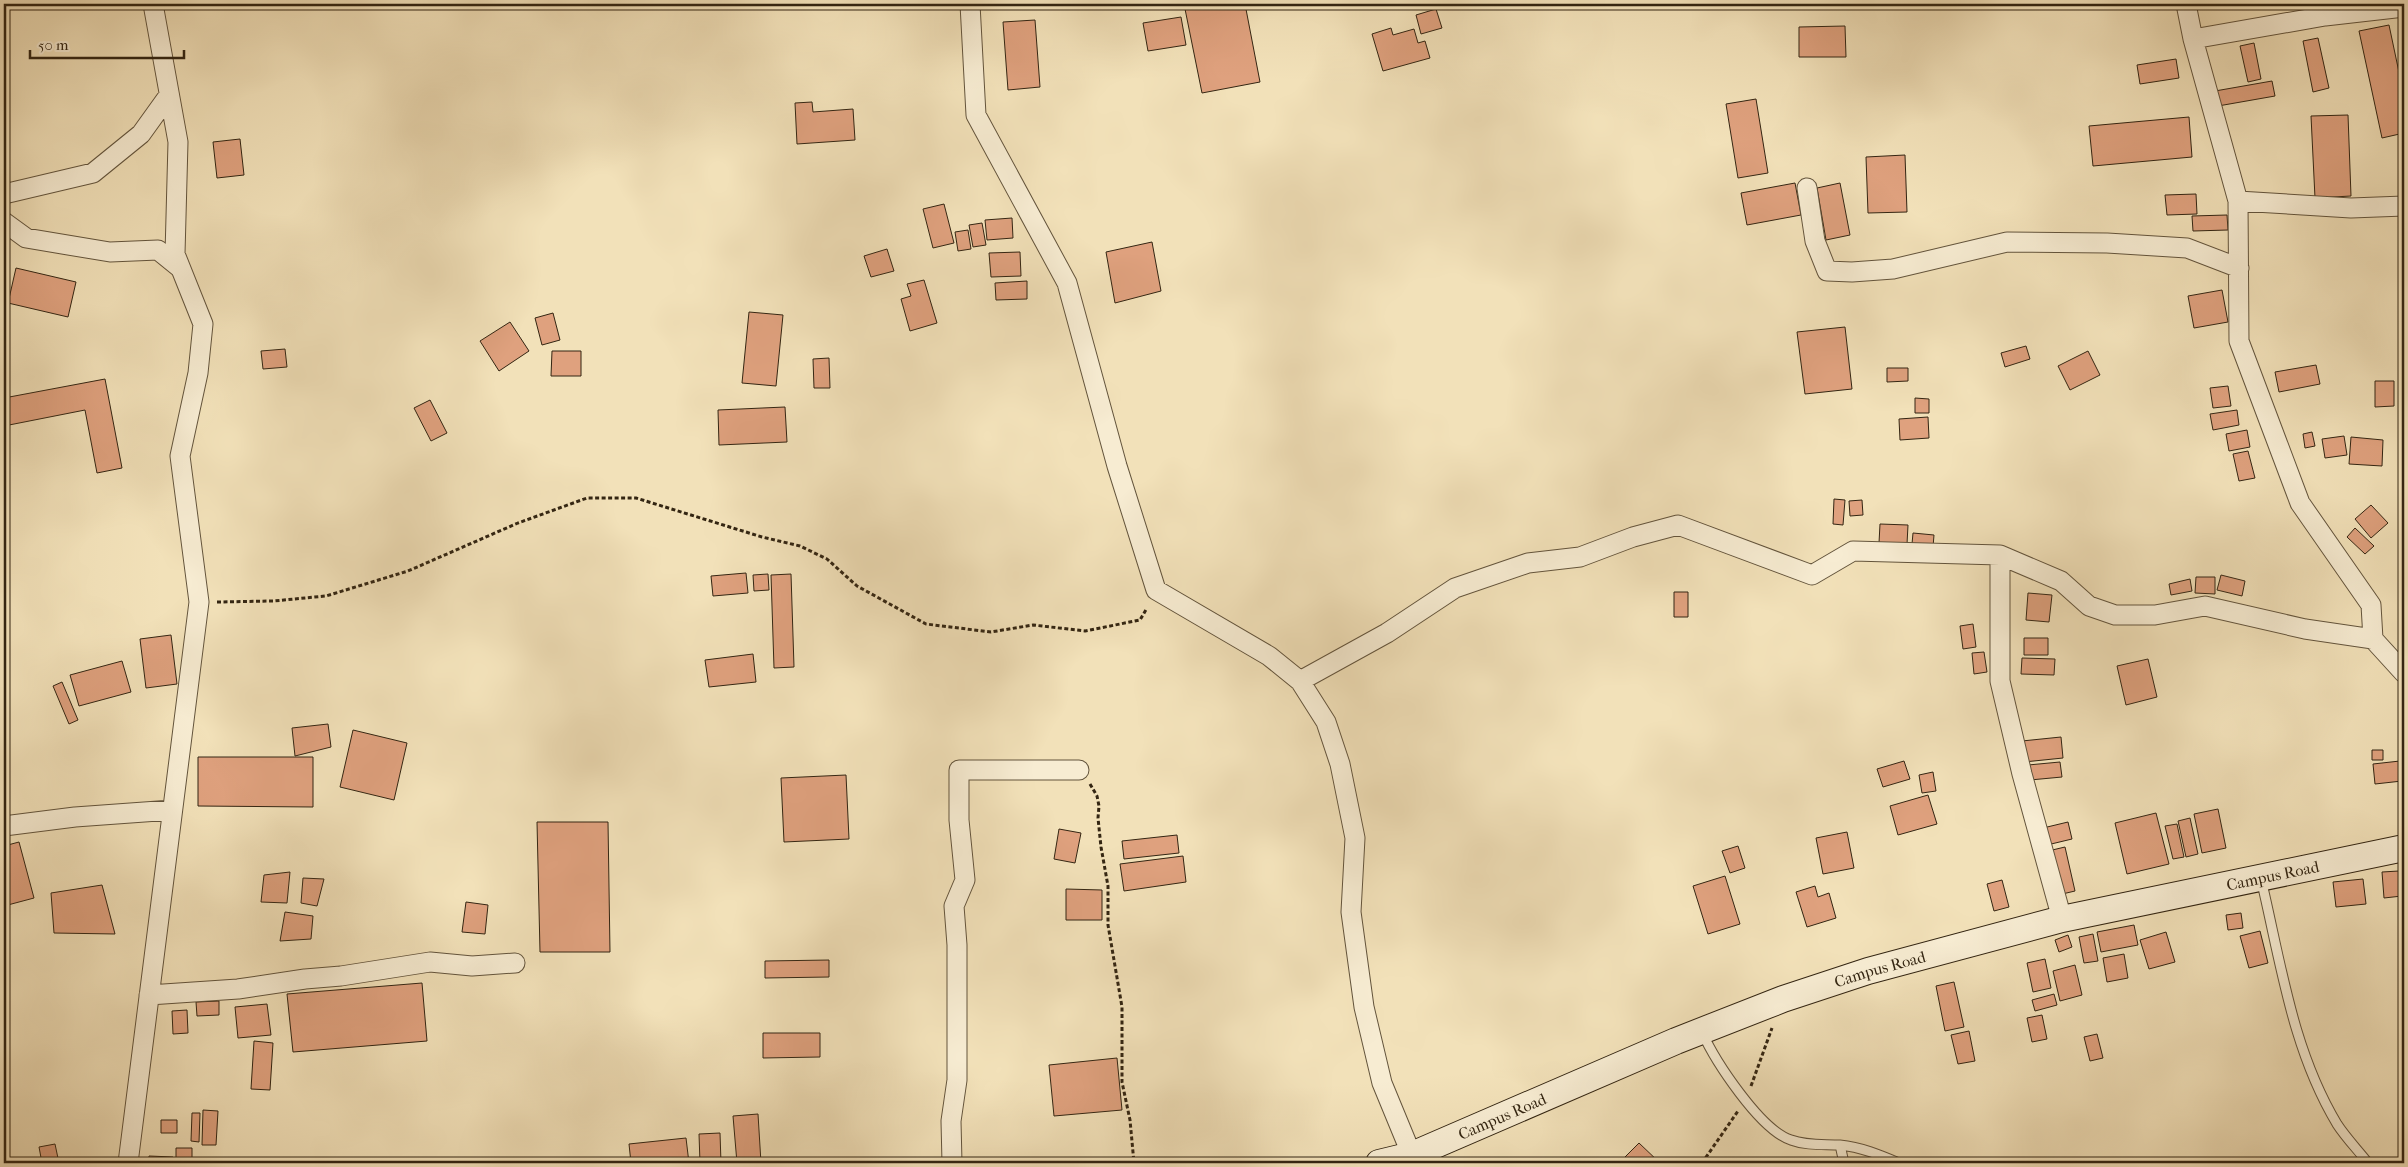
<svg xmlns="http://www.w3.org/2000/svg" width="2408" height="1167" font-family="'IM FELL French Canon',serif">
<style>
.building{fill:#dfa17e;stroke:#332512}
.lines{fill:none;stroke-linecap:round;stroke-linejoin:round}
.lane-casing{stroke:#63543c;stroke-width:11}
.street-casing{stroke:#63543c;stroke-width:21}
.secondary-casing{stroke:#332512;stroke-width:28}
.path{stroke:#332512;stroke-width:3;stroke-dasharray:4 2.5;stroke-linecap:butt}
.lane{stroke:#f7ecd2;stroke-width:9}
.street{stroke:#f7ecd2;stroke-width:19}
.secondary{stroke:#f7ecd2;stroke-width:26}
.labels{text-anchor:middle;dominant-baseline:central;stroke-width:4;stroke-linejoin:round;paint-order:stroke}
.street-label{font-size:16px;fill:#332512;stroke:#f7ecd2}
</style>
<rect width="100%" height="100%" fill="#f2e1b9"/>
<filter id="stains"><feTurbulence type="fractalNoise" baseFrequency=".004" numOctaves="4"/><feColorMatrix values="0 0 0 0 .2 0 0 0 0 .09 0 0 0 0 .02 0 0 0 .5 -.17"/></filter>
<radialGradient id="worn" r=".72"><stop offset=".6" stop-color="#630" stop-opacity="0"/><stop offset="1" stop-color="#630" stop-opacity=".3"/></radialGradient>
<!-- building -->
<path class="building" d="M1184 4H1245L1260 82 1202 93Z
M1436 9 1442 28 1421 34 1416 15Z
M1181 17 1186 45 1148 51 1143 23Z
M1035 20 1040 87 1008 90 1003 22Z
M2389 25 2404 96V133L2382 138 2359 31Z
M1845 26 1846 57H1799V27Z
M1391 28 1393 35 1414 29 1418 43 1425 41 1430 58 1383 71 1372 34Z
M2318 38 2329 88 2313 92 2303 41Z
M2254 43 2261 79 2248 82 2240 46Z
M2176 59 2179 78 2140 84 2137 65Z
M2272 81 2275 96 2218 106 2215 91Z
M1756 99 1768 173 1738 178 1726 104Z
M812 102 813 112 853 109 855 140 797 144 795 103Z
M2348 115 2351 196 2315 198 2311 116Z
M2189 117 2192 157 2093 166 2089 126Z
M240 139 244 175 217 178 213 142Z
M1905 155 1907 212 1868 213 1866 157Z
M1795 183 1801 215 1747 225 1741 193Z
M1840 183 1850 235 1826 240 1817 188Z
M2196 194 2197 214 2167 215 2165 195Z
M944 204 954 243 933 248 923 209Z
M2227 215 2228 230 2193 231 2192 216Z
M1012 218 1013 238 987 240 985 220Z
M982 223 986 245 973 247 969 225Z
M968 230 971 249 958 251 955 232Z
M1152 242 1161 291 1115 303 1106 252Z
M887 249 894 271 871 277 864 256Z
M1020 252 1021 276 991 277 989 253Z
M16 268 76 282 68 317 8 303Z
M924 280 937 323 910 331 901 299 911 296 907 284Z
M1027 281V299L996 300 995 283Z
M2222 290 2228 322 2194 328 2188 296Z
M749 312 783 315 776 386 742 383Z
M553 313 560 340 542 345 535 318Z
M510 322 529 351 499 371 480 341Z
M1845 327 1852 389 1805 394 1797 332Z
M2026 346 2030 359 2005 367 2001 353Z
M285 349 287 367 263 369 261 351Z
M552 351H581V376H551Z
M2088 351 2100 375 2070 390 2058 366Z
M829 358 830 388H814L813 359Z
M2316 365 2320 384 2279 392 2275 372Z
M1887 368H1908V381L1887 382Z
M105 379 122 468 97 473 85 410 4 426V398Z
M2375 381H2394V406L2375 407Z
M2228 386 2231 406 2213 408 2210 388Z
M1915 398 1929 399V413H1915Z
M430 400 447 433 431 441 414 408Z
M785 407 787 442 719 445 718 410Z
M2237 410 2239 425 2213 430 2210 414Z
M1928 417 1929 438 1900 440 1899 419Z
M2247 430 2250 447 2229 451 2226 434Z
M2312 432 2315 446 2305 448 2303 434Z
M2344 436 2347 455 2325 458 2322 439Z
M2351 437 2383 440 2382 466 2349 464Z
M2248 451 2255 478 2239 481 2233 454Z
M2404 460V481L2400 461Z
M1834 499 1845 500 1843 525 1833 524Z
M1862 500 1863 515 1850 516 1849 501Z
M2371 505 2388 523 2371 538 2355 519Z
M1880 524 1908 525 1907 544 1879 543Z
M2355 528 2374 546 2365 554 2347 537Z
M1913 533 1934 535 1933 547 1912 544Z
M746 573 748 593 713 596 711 576Z
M768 574 769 590 754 591 753 575Z
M791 574 794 667 774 668 771 575Z
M2221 575 2245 581 2242 596 2217 590Z
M2196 577H2215V594L2195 593Z
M2190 579 2192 591 2171 595 2169 584Z
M1674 592H1688V617H1674Z
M2028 593 2052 595 2049 622 2026 620Z
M1973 624 1976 647 1963 649 1960 626Z
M171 635 177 684 146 688 140 639Z
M2024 638H2048V655H2024Z
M1984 652 1987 672 1974 674 1972 653Z
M753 654 756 682 709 687 705 660Z
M2022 658 2055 659 2054 675 2021 674Z
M2148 659 2157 697 2126 705 2117 666Z
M122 661 131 692 79 706 70 675Z
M62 682 78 720 69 724 53 686Z
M328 724 331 747 295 756 292 728Z
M353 730 407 743 394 800 340 787Z
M2061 737 2063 758 2024 762 2022 741Z
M2372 750H2383V760H2372Z
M198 757H313V807L198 806Z
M1904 761 1910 779 1883 787 1877 769Z
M2400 761 2402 781 2375 784 2373 764Z
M2060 762 2062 777 2030 780 2028 765Z
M1933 772 1936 791 1922 793 1919 775Z
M846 775 849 839 784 842 781 778Z
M1928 795 1937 824 1898 835 1890 806Z
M2218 809 2226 848 2202 853 2194 814Z
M2156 813 2169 864 2127 874 2115 823Z
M2190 818 2198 854 2186 857 2178 821Z
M537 822H608L610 952H540Z
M2068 822 2072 839 2047 845 2043 828Z
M2177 824 2184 857 2173 859 2165 826Z
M1059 829 1081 833 1075 863 1054 859Z
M1847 832 1854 868 1823 874 1816 838Z
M1177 835 1179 853 1124 859 1122 841Z
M19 842 34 898 4 906V846Z
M1738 846 1745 868 1730 873 1722 851Z
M2065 847 2075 891 2058 895 2048 851Z
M1183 856 1186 882 1124 891 1120 864Z
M2399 871 2402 896 2384 898 2382 872Z
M290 872 287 903 261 902 264 875Z
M1725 876 1740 924 1708 934 1693 886Z
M303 878 324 879 317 906 301 903Z
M2363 879 2366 904 2336 907 2333 882Z
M2002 880 2009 907 1994 911 1987 884Z
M102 885 115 934 54 933 51 893Z
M1815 886 1818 897 1829 893 1836 918 1807 927 1796 892Z
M1066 889 1102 890V920H1066Z
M466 902 488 905 485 934 462 932Z
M285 912 313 916 311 939 280 941Z
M2241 913 2243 928 2228 930 2226 915Z
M2134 925 2138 945 2101 952 2097 932Z
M2260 931 2268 963 2249 968 2240 936Z
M2166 932 2175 962 2149 969 2140 940Z
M2093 934 2098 961 2084 963 2079 937Z
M2068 935 2072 947 2059 952 2055 940Z
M2124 954 2128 978 2107 982 2103 958Z
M2045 959 2051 988 2033 992 2027 963Z
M829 960V977L765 978V961Z
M2075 965 2082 995 2060 1001 2053 971Z
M1954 982 1964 1027 1945 1031 1936 986Z
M422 983 427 1041 293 1052 287 994Z
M2054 994 2057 1005 2035 1011 2032 1000Z
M219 1001V1015L197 1016 196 1002Z
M267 1004 271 1035 238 1038 235 1007Z
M187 1010 188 1033 173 1034 172 1011Z
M2042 1015 2047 1039 2032 1042 2027 1018Z
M1969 1031 1975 1061 1958 1064 1951 1035Z
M763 1033H820V1057L763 1058Z
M2097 1034 2103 1058 2090 1061 2084 1037Z
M254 1041 273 1043 270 1090 251 1089Z
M1117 1058 1122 1110 1054 1116 1049 1065Z
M203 1110 218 1111 216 1145H202Z
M192 1113H200L199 1142 191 1141Z
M758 1114 761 1163H737L733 1116Z
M161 1120H177V1133H161Z
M720 1133 721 1163H700L699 1134Z
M686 1138 689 1163H631L629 1144Z
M1639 1143 1660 1163H1619Z
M55 1144 59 1163H42L39 1147Z
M176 1148H192V1163H176Z
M149 1156 173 1157V1163H149Z"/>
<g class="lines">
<!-- lane casing -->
<g class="lane-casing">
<path id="lane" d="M2261 879C2281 963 2292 1049 2337 1124 2346 1138 2358 1150 2368 1163
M1702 1032C1715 1061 1760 1130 1791 1140 1807 1146 1824 1144 1840 1145 1861 1147 1880 1155 1899 1163
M1840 1145 1844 1163"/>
</g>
<!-- street casing -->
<g class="street-casing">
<path id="street" d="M970 4 976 115 1067 283 1117 466 1156 590 1269 656 1300 681 1326 722 1340 764 1355 838 1351 912 1364 1007 1382 1083 1415 1163
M2186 4 2193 39 2238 201 2239 341 2300 503 2371 605 2373 639 2404 673
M2193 39 2325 16 2404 7
M1807 188 1815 241 1827 271 1852 272 1893 269 2007 242 2107 243 2187 248 2239 268
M4 194 93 173 141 134 169 95
M2238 201 2351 208 2404 206
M4 222 26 238 110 252 158 250 179 267
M2000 555V681L2022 774 2062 919
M1300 681 1387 633 1455 588 1528 563 1580 557 1633 537 1678 525 1812 575 1853 551 2000 555 2061 581 2089 606 2115 615H2155L2205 606 2305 629 2373 639
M4 826 75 817 172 810
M149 995 238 989 305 979 341 976 430 962 472 966 515 963
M128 1163 199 602 180 456 198 373 203 324 175 254 178 142 153 4
M952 1163 951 1121 957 1080V945L954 906 965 880 959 820V770H1079"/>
</g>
<!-- secondary casing -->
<g class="secondary-casing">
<g id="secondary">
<path id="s1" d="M1379 1163 1412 1155 1676 1041 1783 999 1868 971 2062 919 2404 848"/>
</g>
</g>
<!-- path -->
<path class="path" d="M217 602 273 601 326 596 408 571 518 523 587 498H636L762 537 800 546 827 559 857 586 926 624 991 632 1033 625 1085 631 1140 620 1147 608
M1090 784 1097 796 1099 806 1098 818 1101 847 1108 886V925L1122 1007V1082L1130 1120 1134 1163
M1751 1086 1772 1028
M1702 1163 1738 1111"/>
<!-- lane -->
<use href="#lane" class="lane"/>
<!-- street -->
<use href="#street" class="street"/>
<!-- secondary -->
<use href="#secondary" class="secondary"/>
</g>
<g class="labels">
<!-- street labels -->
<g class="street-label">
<text stroke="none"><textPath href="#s1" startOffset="942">Campus Road</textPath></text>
<text stroke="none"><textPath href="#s1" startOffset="538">Campus Road</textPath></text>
<text stroke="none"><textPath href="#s1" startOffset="132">Campus Road</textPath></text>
</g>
</g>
<!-- margin -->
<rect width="2408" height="1167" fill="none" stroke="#f2e1b9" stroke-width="20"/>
<rect x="5" y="5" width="2398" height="1157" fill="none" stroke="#332512" stroke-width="2.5"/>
<rect x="10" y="10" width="2388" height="1147" fill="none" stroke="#332512"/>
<!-- scale -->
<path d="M30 50v8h154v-8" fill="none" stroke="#332512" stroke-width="2.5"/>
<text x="38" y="50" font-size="15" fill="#332512" stroke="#f7ecd2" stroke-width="4" paint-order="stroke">50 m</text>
<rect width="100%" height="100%" filter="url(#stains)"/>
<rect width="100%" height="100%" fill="url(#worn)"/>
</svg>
